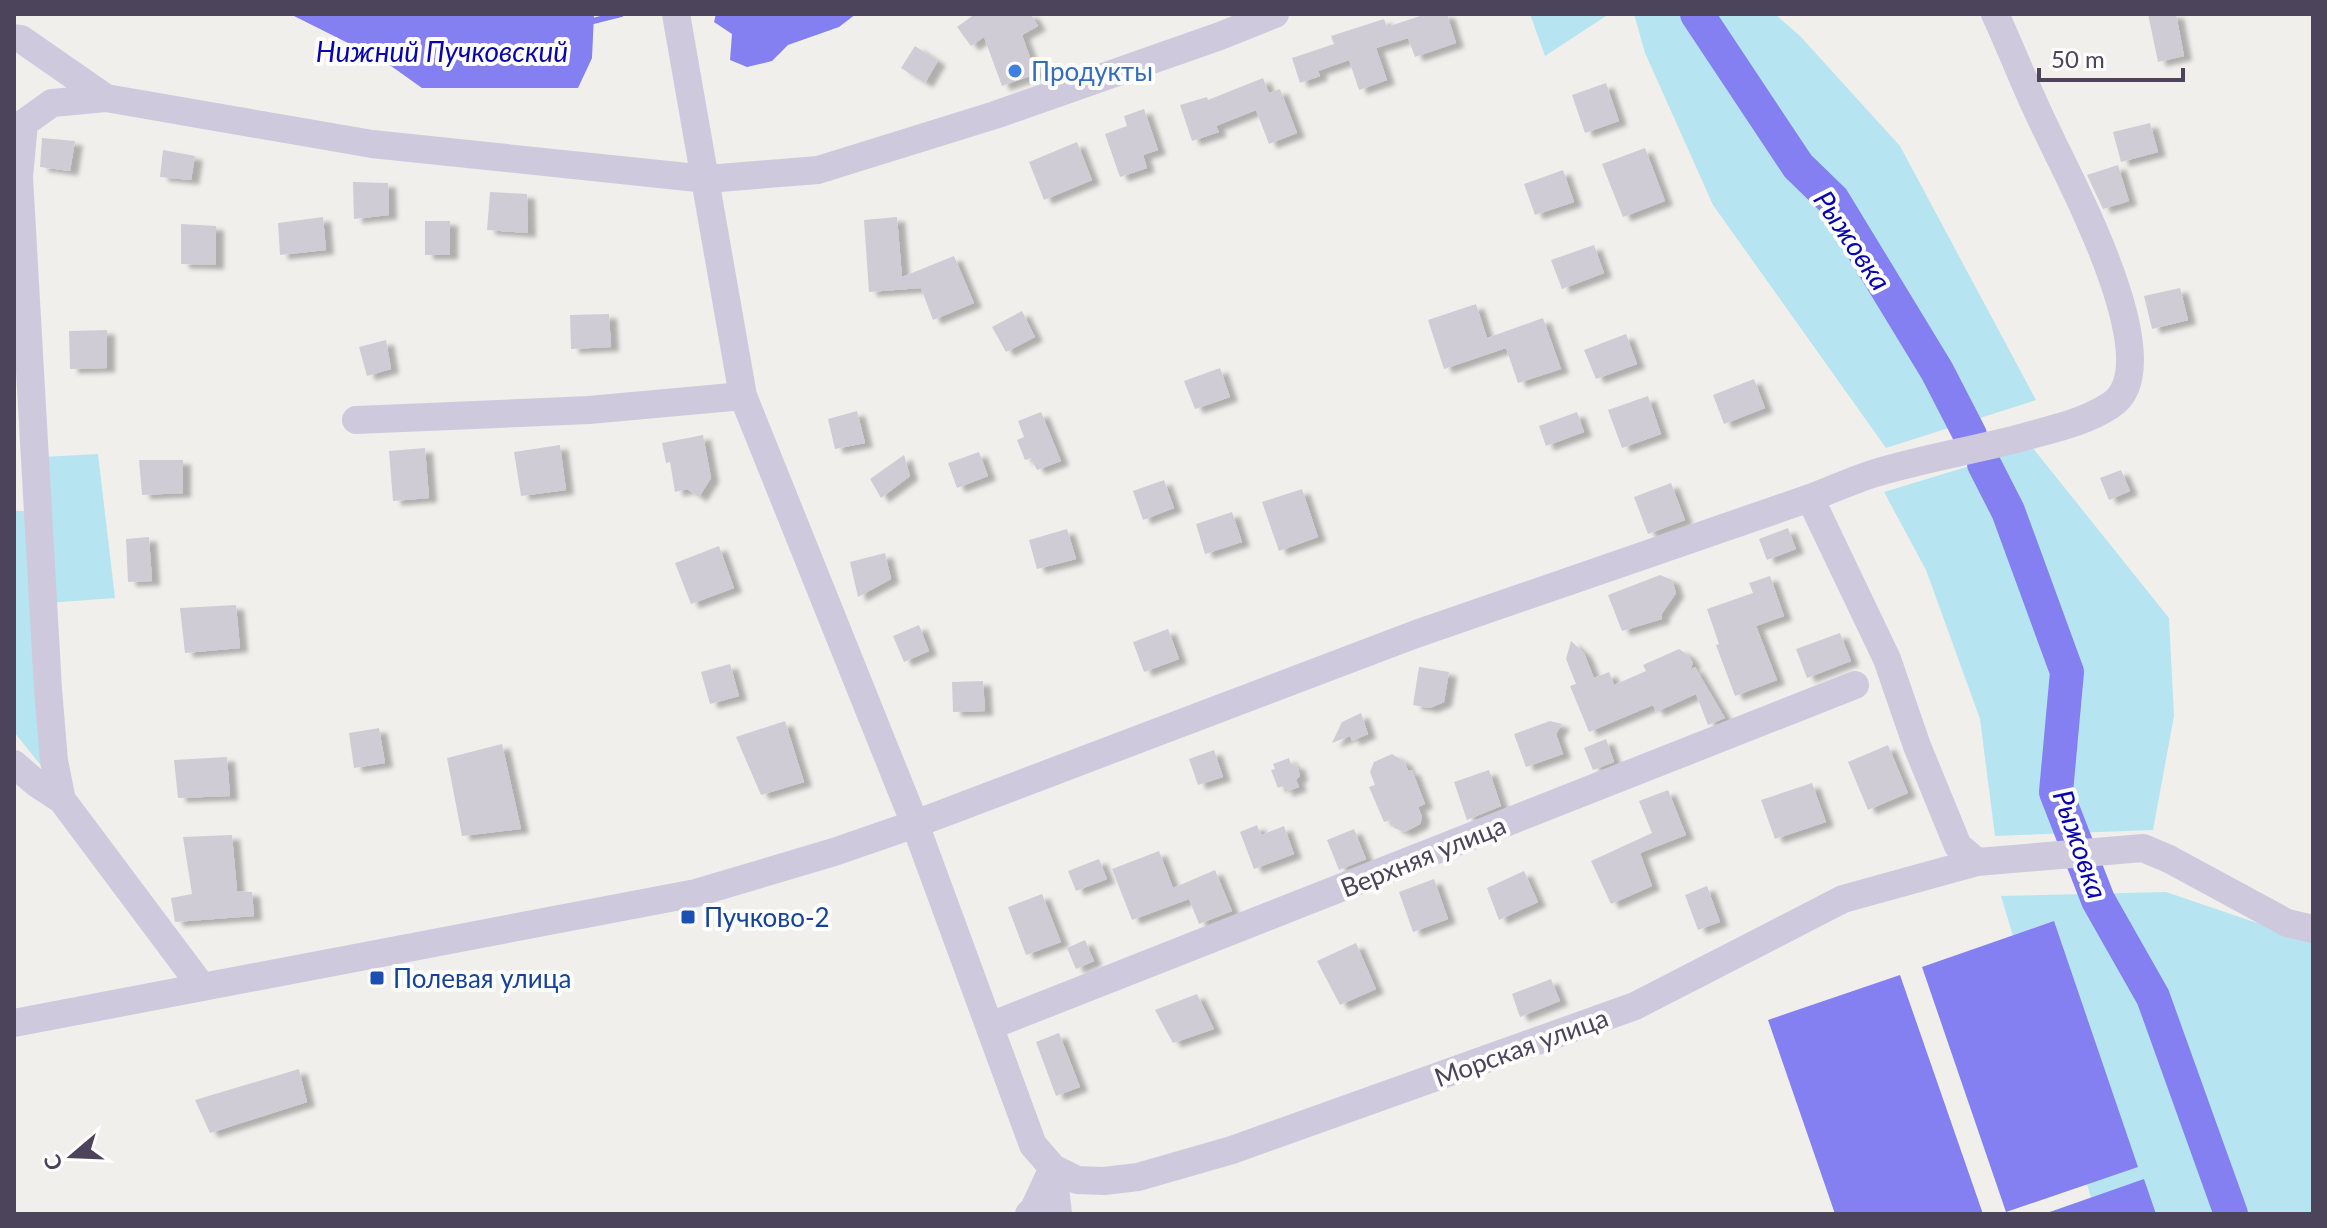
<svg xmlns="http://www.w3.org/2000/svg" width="2327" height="1228" font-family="Lato,sans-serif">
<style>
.green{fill:#b6e5f1}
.water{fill:#8480f1}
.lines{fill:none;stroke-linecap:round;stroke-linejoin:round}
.stream{stroke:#8480f1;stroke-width:6}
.river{stroke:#8480f1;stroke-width:34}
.building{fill:#d0ccd5;filter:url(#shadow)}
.minor{stroke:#cfc9de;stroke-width:28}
.shop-dot{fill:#3f7fe0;stroke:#fff;stroke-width:3}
.transit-dot{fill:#1a4fb4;stroke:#fff;stroke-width:3}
.labels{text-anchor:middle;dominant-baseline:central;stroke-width:8;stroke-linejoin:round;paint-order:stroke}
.shop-label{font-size:26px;fill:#366cbe;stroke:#fff;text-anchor:start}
.street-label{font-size:26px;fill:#4b445b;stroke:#fff}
.transit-label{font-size:26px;fill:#164399;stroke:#fff;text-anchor:start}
.water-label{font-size:28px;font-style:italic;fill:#0903af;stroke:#fff}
</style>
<defs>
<filter id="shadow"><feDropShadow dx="8" dy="4.5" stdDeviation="2" flood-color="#0004"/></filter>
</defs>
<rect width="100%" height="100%" fill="#f0efec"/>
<!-- green -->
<path class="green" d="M1530 14H1609L1545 56Z
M1634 14H1775L1800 36 1900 146 2036 400 1886 448 1713 205 1645 53Z
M2032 447 2169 618 2174 716 2153 830 1995 836 1980 719 1926 570 1884 492Z
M98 454 115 598 48 603 42 457Z
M14 511H26L43 768 14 732Z
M2166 892 2313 942V1214H2096L2001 896Z"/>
<!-- water -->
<path class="water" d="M290 14H594L592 58 578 88H422L384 61Z
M716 14H856L839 27 788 45 772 61 747 67 730 60 732 34 714 22Z
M2054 921 2138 1167 2006 1212 1922 967Z
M1900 975 1983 1214H1835L1768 1020Z
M2144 1179 2156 1214H2044Z"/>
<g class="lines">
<!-- stream -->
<path class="stream" d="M585 20 593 21 621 14"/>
<!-- river -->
<path class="river" d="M1697 14 1798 166 1833 200 1937 371 1970 435
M1984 464 2008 511 2067 672 2056 792 2098 900 2153 997 2231 1214"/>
</g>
<!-- building -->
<path class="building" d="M975 14H1031L1038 26 1022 35 1036 74 1002 86 984 37 971 46 957 27Z
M1426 14H1447L1456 43 1415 57 1408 38 1376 48 1387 80 1359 90 1349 60 1318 71 1320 76 1300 83 1292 58 1334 44 1331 36 1384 19 1387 27Z
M2148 14H2176L2184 56 2158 62Z
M915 46 938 61 925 83 901 68Z
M1263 78 1269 93 1280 89 1297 133 1269 144 1256 110 1216 126 1219 132 1192 141 1180 105 1207 97 1208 100Z
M1606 83 1619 121 1585 133 1572 95Z
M1144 109 1158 150 1143 155 1147 168 1120 177 1105 134 1127 126 1124 116Z
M2150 123 2158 152 2121 162 2113 132Z
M42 138 75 141 70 171 40 167Z
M1077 142 1092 180 1044 200 1029 162Z
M1645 148 1665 201 1623 217 1602 164Z
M163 150 195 156 191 180 160 177Z
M2118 165 2129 201 2103 209 2087 175Z
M1563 170 1574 202 1535 215 1524 184Z
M353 182 388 183 389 215 354 219Z
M490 192 527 194 528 233 487 230Z
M323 217 326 250 280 255 278 223Z
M897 217 902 277 954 256 974 303 933 320 921 288 869 292 864 220Z
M425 221H450V255H425Z
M181 224 216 226V265L181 264Z
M1594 245 1604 273 1562 289 1551 260Z
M2180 288 2188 320 2152 329 2144 296Z
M1476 304 1487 338 1543 318 1561 369 1518 383 1506 348 1444 369 1428 320Z
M1022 311 1035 337 1006 352 992 327Z
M609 314 611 347 571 349 570 315Z
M107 330V368L70 369 69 331Z
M1626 334 1637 364 1596 379 1584 350Z
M386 340 391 369 367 376 359 347Z
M1220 368 1230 397 1195 409 1184 381Z
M1754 379 1765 408 1724 424 1713 395Z
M1648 396 1661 434 1622 448 1608 410Z
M857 411 865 443 835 449 828 419Z
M1041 412 1061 461 1037 470 1031 458 1025 460 1017 440 1024 437 1018 421Z
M1577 412 1584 432 1546 446 1539 426Z
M703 435 711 478 699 497 687 489 675 492 670 462 666 463 662 443Z
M560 445 566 490 521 496 514 452Z
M425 448 429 498 393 501 389 451Z
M979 452 988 476 957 488 948 463Z
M904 455 910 476 881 498 870 479Z
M139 460H183V493L142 495Z
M2121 470 2130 491 2109 500 2100 478Z
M1164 480 1174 508 1143 520 1133 491Z
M1671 483 1685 520 1648 534 1634 497Z
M1302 489 1318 537 1279 551 1262 502Z
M1232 512 1242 542 1205 554 1196 524Z
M1788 528 1796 549 1767 560 1759 539Z
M1067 529 1076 559 1037 569 1029 540Z
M149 537 152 581 128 582 126 539Z
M719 546 734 588 691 604 675 563Z
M885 553 891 579 858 597 850 562Z
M1660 575 1672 580 1676 593 1661 615 1662 619 1622 631 1608 595Z
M1770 576 1784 616 1756 626 1777 680 1735 696 1716 645 1719 644 1707 609 1753 593 1749 583Z
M236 605 240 648 185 653 180 608Z
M919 625 929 651 904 662 893 636Z
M1168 629 1179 659 1144 672 1133 642Z
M1840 633 1851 661 1807 678 1796 649Z
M1571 641 1584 653 1594 678 1609 672 1614 685 1646 671 1643 665 1679 649 1688 655 1693 663 1690 670 1695 667 1725 718 1708 725 1696 694 1656 712 1653 705 1589 732 1570 686 1576 684 1566 659Z
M730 664 739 696 710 704 701 672Z
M1419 667 1449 672 1444 702 1430 708 1413 705Z
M983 681 985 711 953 712 952 682Z
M1361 713 1368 734 1352 741 1350 736 1332 743 1342 722Z
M785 721 804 782 761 795 736 737Z
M1550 721 1562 724 1556 734 1563 754 1526 767 1514 734Z
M379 728 385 763 354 768 349 733Z
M1606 739 1614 762 1593 770 1584 748Z
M502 744 521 829 462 836 447 758Z
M1888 745 1908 793 1868 810 1848 762Z
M1214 750 1223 777 1198 785 1189 759Z
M1392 754 1405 762 1408 771 1412 770 1425 804 1418 807 1422 817 1420 824 1405 832 1394 828 1391 820 1384 822 1369 787 1375 785 1370 772 1374 762Z
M227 757 230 796 178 798 174 760Z
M1289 758 1291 764 1297 765 1300 776 1296 780 1299 787 1285 792 1283 786 1278 788 1271 770 1275 769 1273 764Z
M1489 770 1501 806 1467 820 1454 782Z
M1812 783 1826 822 1775 839 1761 800Z
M1668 790 1686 835 1640 853 1652 886 1611 904 1591 861 1652 833 1639 801Z
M1257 825 1261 835 1284 826 1294 854 1254 869 1240 832Z
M1354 829 1366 859 1339 870 1327 840Z
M232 835 237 891 252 892 254 916 175 922 171 898 192 894 183 837Z
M1159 851 1173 888 1215 870 1232 911 1199 924 1189 899 1132 920 1112 869Z
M1099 859 1107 879 1076 891 1068 871Z
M1524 871 1538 902 1499 920 1487 888Z
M1434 879 1448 919 1413 932 1399 892Z
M1707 886 1720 922 1698 930 1685 895Z
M1042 894 1061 942 1026 955 1008 907Z
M1085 940 1094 961 1076 969 1067 948Z
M1356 943 1376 989 1340 1005 1317 961Z
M1551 979 1560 1001 1520 1017 1512 994Z
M1197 994 1214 1029 1173 1043 1155 1010Z
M1059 1033 1080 1087 1056 1096 1036 1042Z
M299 1069 307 1102 210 1133 195 1100Z"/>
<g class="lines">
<!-- minor -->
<path class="minor" d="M676 14 743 396 915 824 1033 1145 1053 1168 1058 1214
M14 38 21 39 106 98 372 144 707 179 818 170 995 115 1220 36 1275 14
M106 98 52 103 24 123 19 177 48 689 54 761 62 800 202 987
M356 420 589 410 743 396
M1810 498 1887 659 1917 746 1958 846 1977 862
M14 764 36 783 62 800
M14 1023 696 893 834 852 915 824 1416 634 1810 498C1831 490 1851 481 1872 474 1920 459 1971 451 2020 438 2051 429 2084 423 2111 405 2172 366 2069 179 2047 131 2028 93 2013 53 1995 14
M990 1026 1855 685
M1029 1214 1034 1209 1053 1168 1077 1180 1104 1181 1138 1177 1232 1150 1635 1006 1843 899 1977 862 2143 848 2169 859 2287 923 2313 929"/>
</g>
<!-- markers -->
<circle class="shop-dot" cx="1015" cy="71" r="8"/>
<g class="transit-dot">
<rect x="680" y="909" width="16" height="16" rx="4"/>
<rect x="369" y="970" width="16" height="16" rx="4"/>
</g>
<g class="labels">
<!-- shop labels -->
<g class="shop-label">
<text x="1031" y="71">Продукты</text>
</g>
<!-- street labels -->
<g class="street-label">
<text transform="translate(1423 856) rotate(-22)">Верхняя улица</text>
<text transform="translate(1521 1047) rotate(-20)">Морская улица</text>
</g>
<!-- transit labels -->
<g class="transit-label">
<text x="704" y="917">Пучково-2</text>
<text x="393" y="978">Полевая улица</text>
</g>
<!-- water labels -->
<g class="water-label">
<text x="442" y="51">Нижний Пучковский</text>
<text transform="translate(1853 240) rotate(56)">Рыжовка</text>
<text transform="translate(2081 844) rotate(71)">Рыжовка</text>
</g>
</g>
<!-- border -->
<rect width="2327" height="1228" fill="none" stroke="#4b445b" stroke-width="32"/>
<!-- north arrow -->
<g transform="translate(72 1156) rotate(251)" stroke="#ffffff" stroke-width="6" paint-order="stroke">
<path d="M0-6L14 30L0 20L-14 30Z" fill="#4b445b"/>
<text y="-12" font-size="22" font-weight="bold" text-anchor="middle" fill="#4b445b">С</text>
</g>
<!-- scale -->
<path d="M2039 68v12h144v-12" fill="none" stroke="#4b445b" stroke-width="4"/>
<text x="2051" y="68" font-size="24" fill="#4b445b" stroke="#ffffff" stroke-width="6" paint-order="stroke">50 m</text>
</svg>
